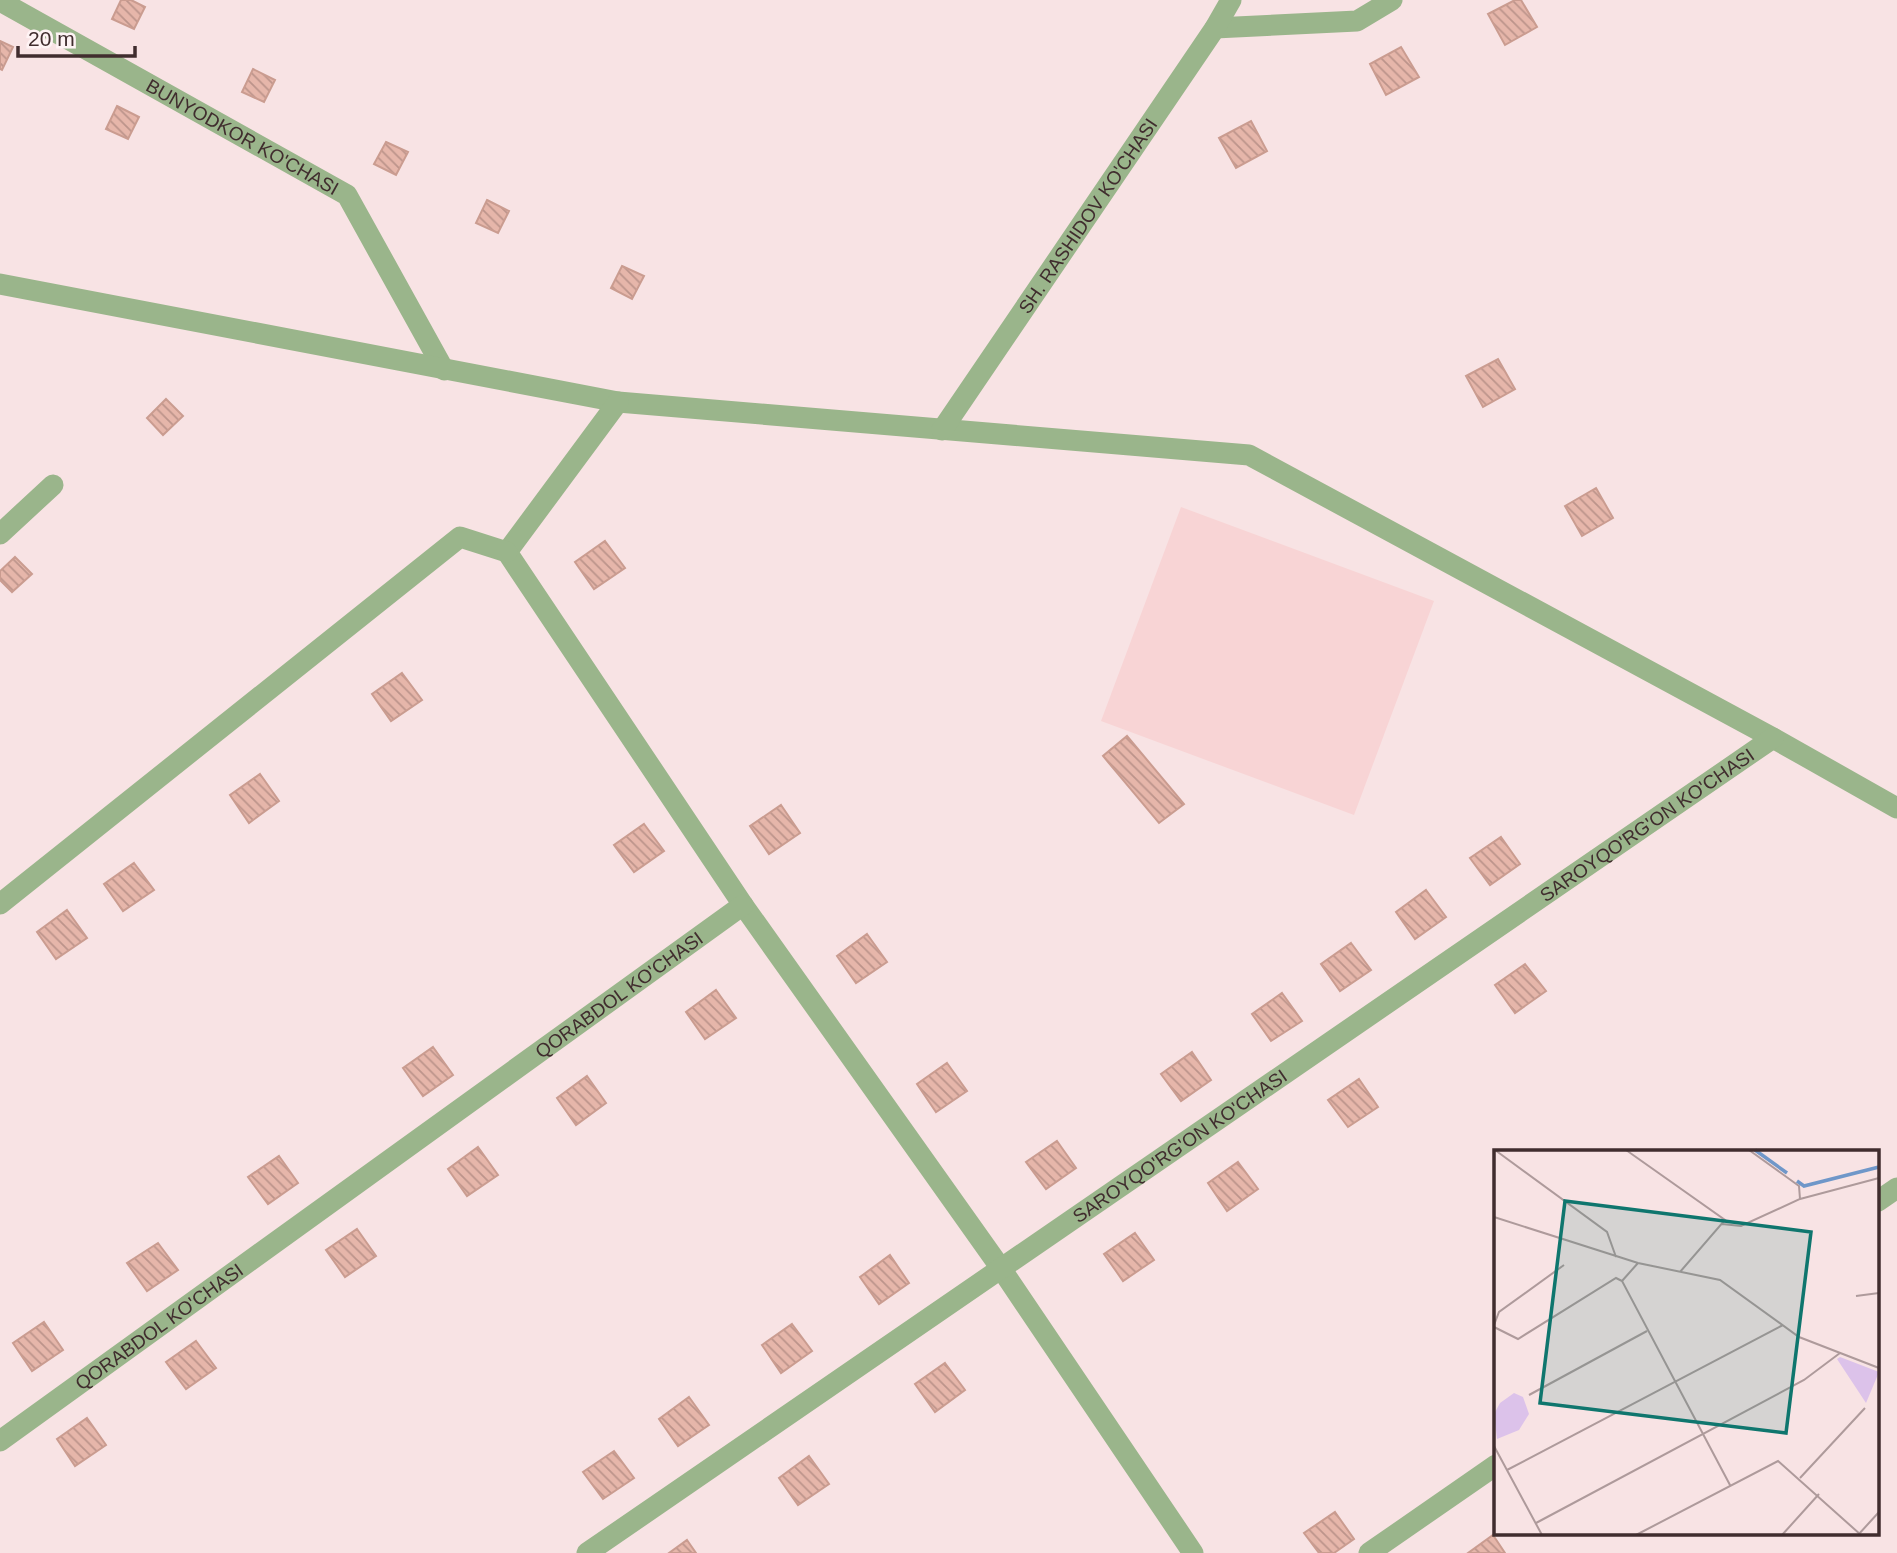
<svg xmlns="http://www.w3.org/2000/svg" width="1897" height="1553" font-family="Helvetica,sans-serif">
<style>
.built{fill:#f8d4d5}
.building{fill:url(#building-back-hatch);stroke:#ca9c90;stroke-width:2}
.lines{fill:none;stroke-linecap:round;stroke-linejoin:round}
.street{stroke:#9ab58b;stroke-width:21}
.labels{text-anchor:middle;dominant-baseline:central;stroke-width:7;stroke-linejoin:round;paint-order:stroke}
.street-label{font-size:19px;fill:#402d2e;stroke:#fef3f4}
.inset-river{fill:none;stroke:#6f97c9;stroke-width:3.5}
.inset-road{fill:none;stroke:#ae9a9b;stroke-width:2}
.view{fill:#0f766e;fill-opacity:0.15;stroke:#0f766e;stroke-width:3.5}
.inset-edge{fill:none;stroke:#402d2e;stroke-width:3.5}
</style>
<defs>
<pattern id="building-back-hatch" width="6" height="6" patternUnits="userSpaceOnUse" patternTransform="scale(1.75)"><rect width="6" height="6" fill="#e6b6aa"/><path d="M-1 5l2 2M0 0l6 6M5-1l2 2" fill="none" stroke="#bc948b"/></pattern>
</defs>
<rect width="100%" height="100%" fill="#f8e3e4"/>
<!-- built -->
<path class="built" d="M1181 507 1434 601 1354 815 1101 721Z"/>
<!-- building -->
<path class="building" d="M121 0H131L145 7 134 29 112 19Z
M1515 0H1521L1537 27 1505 45 1488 14Z
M0 41 13 47 2 70 0 69Z
M1401 47 1419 77 1386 95 1370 64Z
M253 69 275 80 264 102 242 92Z
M117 106 139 117 128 139 106 129Z
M1251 121 1267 151 1236 168 1219 138Z
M386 142 408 152 396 175 374 164Z
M487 200 509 211 498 233 476 223Z
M622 266 644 276 632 299 611 288Z
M1498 359 1515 389 1483 407 1466 376Z
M166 399 183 416 163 435 147 418Z
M1596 488 1613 518 1582 536 1565 506Z
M605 541 625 568 594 589 575 562Z
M15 557 32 574 12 592 0 580V571Z
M402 673 422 700 391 721 372 694Z
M1127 736 1184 804 1159 823 1103 756Z
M260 774 279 801 249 823 230 795Z
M781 805 800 833 769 854 750 826Z
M644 824 664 851 634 872 614 845Z
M1501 837 1520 864 1490 885 1470 858Z
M134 863 154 890 123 911 104 884Z
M1426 890 1446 917 1415 939 1396 912Z
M67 910 87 938 56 959 37 932Z
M867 934 887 962 856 983 837 956Z
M1351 943 1371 970 1340 991 1321 964Z
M1525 964 1546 991 1515 1013 1495 985Z
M716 990 736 1018 705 1039 686 1012Z
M1282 993 1302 1021 1271 1041 1252 1014Z
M433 1047 453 1075 423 1096 403 1068Z
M1192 1052 1211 1080 1181 1101 1161 1074Z
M947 1063 967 1091 936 1112 917 1084Z
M587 1076 606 1103 576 1125 557 1098Z
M1359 1079 1378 1107 1348 1127 1328 1100Z
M1057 1141 1076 1168 1046 1189 1026 1162Z
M478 1147 498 1175 467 1196 448 1169Z
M279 1156 298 1183 268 1204 248 1177Z
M1238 1162 1258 1189 1227 1211 1208 1183Z
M357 1229 376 1256 345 1277 326 1250Z
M1135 1233 1154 1260 1123 1281 1104 1254Z
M158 1243 178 1270 147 1291 127 1263Z
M890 1255 909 1283 879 1304 860 1277Z
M44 1322 63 1350 32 1371 13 1343Z
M792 1324 812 1351 781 1373 762 1345Z
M196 1341 216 1368 186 1389 166 1362Z
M945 1363 965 1390 935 1412 915 1384Z
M689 1397 709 1425 678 1446 659 1419Z
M87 1418 106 1445 75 1466 57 1439Z
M614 1451 634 1478 603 1499 583 1472Z
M809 1456 829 1484 798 1505 779 1478Z
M1335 1512 1354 1539 1334 1553H1319L1304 1533Z
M1493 1535 1505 1553H1468Z
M687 1540 696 1553H669Z"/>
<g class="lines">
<!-- street -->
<g class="street">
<path id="s1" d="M0 1 347 195 444 370"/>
<path d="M1215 28 1357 21 1392 0"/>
<path d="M0 284 618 402 1249 455 1773 738 1897 808"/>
<path d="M618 402 507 552 743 905 1000 1267 1193 1553"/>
<path id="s2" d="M942 430 1215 28 1231 0"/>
<path d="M0 534 53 485"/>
<path d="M0 904 460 537 507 552"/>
<path d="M1878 1201 1897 1188"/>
<path id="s3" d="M0 1441 743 905"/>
<path id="s4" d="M587 1553 1773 738"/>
<path d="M1369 1553 1496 1465"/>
</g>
</g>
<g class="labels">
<!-- street labels -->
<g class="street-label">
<text stroke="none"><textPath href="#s1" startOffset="278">BUNYODKOR KO'CHASI</textPath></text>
<text stroke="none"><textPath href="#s2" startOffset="259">SH. RASHIDOV KO'CHASI</textPath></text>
<text stroke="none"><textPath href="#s4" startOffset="1286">SAROYQO'RG'ON KO'CHASI</textPath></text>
<text stroke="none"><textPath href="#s3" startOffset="763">QORABDOL KO'CHASI</textPath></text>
<text stroke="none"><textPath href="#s4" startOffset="719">SAROYQO'RG'ON KO'CHASI</textPath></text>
<text stroke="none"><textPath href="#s3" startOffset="196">QORABDOL KO'CHASI</textPath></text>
</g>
</g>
<!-- overview -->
<g transform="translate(1494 1150)">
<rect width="385" height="385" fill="#f8e3e4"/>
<path d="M346 207 385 222 372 253 343 209ZM20 243 29 247 35 264 25 280 3 289 0 264 6 253Z" fill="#dcc2ea"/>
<path class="inset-river" d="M261 0 293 23M303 31 310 36 385 17"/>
<path class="inset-road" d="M1 0 113 82 122 107M132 0 231 70 186 122M306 49 385 28M0 67 144 113 226 130 305 187 385 218M228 74 247 76 306 49 305 36 255 0M144 113 128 131 236 335M362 146 385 143M0 175 5 162 70 115M0 177 24 189 122 128 128 131M35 245 153 181M0 296 48 385M13 320 289 175M306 328 371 258M42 373 310 230 346 203M142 385 284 311 367 385M288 385 325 344M364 385 385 362"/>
<path class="view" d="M71 51 317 82 292 283 46 253Z"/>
<rect width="385" height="385" class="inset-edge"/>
</g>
<!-- scale -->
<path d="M18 46v10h117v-10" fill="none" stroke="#402d2e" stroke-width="3.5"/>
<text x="28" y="46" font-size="21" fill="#402d2e" stroke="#fef3f4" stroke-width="5" paint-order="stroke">20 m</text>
</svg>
